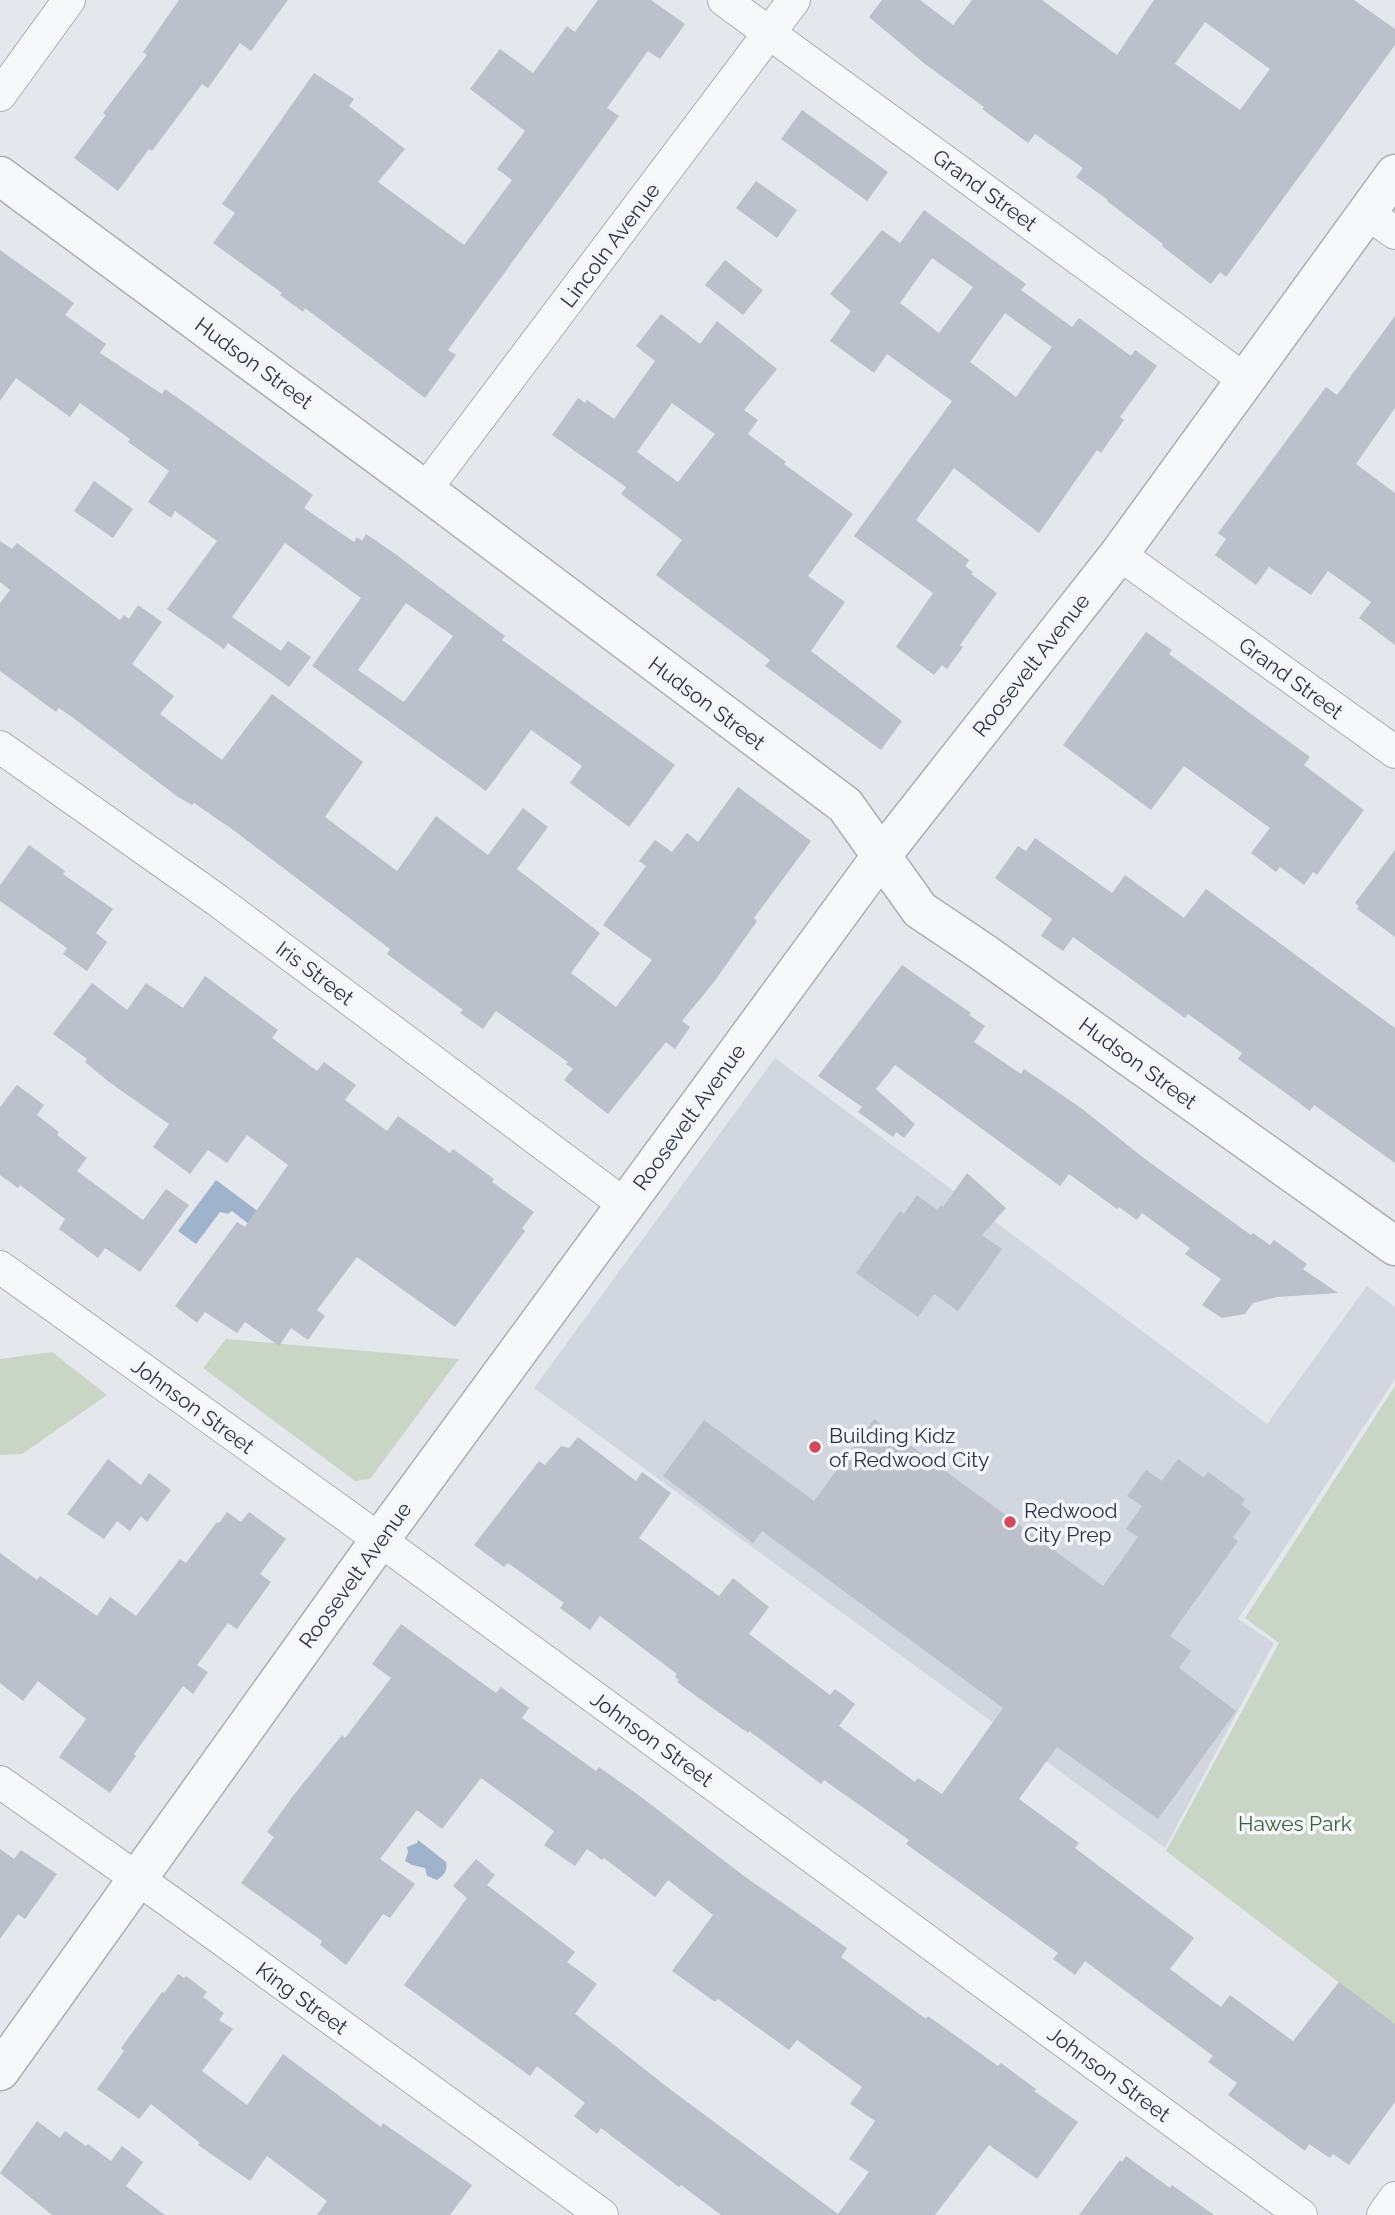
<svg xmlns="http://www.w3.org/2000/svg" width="1395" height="2215" font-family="Raleway,sans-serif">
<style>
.built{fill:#d2d6de}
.green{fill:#c9d6c5}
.water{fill:#9fb4cc}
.building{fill:#bbc0ca;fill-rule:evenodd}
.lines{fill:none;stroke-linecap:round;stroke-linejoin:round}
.minor-casing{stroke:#a9aeb7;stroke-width:34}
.tertiary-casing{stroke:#a9aeb7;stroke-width:41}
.minor{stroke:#f7f8fa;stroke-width:32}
.tertiary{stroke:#f7f8fa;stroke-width:38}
.poi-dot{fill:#d1495b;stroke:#f4f6f9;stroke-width:2.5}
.labels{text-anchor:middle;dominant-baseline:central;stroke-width:7;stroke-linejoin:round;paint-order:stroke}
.street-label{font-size:21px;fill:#2b3445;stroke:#f4f6f9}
.poi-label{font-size:21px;fill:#2b3445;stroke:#f4f6f9;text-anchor:start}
.park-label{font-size:21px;fill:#3f6138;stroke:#f4f6f9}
</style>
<rect width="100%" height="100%" fill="#e4e7ec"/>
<!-- built -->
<path class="built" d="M775 1058 1267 1424 1367 1286 1395 1307V1379L1238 1619 1274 1643 1165 1848 534 1388Z"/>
<!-- green -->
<path class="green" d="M226 1339 459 1359 370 1479 355 1481 203 1368Z
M52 1352 107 1395 22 1454 0 1455V1359Z
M1395 1386V2025L1166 1851 1279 1643 1245 1618Z"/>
<!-- water -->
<path class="water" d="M216 1180 259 1212 250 1225 232 1211 228 1214 220 1212 196 1244 178 1231Z
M418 1840 446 1862C448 1871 444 1875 437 1880L427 1876 425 1868 412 1865 405 1861 408 1852 407 1847 417 1843Z"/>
<!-- building -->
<path class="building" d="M179 0H288L251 51 240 43 208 88 202 84 152 151 149 149 118 191 74 158 106 115 103 113 147 55 143 52Z
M598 0H651L685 24 660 59 648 51 607 108 619 116 448 350 456 355 425 398 305 308 303 312 280 295 282 293 213 243 235 213 222 204 314 73 354 99 349 106 405 149 378 182 464 245 512 180 497 169 525 131 470 89 500 49 533 73 567 26 575 32Z
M882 0H920L953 25 972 0H1042L1117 55 1154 0H1354L1395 29V45L1226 277 1220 272 1211 284 1162 246 1163 244 1107 201 1108 200 1076 177 1083 168 1035 134 1028 143 982 109 984 107 925 64 869 17ZM1205 22 1270 69 1240 110 1175 64Z
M802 110 888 172 867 201 781 139Z
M756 181 797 210 777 238 736 208Z
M924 210 1026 284 1021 290 1072 327 1079 318 1131 356 1135 350 1157 366 1120 417 1124 420 1101 453 1097 450 1039 533 954 468 916 520 969 560 965 566 973 572 971 574 997 593 960 645 963 647 947 669 942 665 934 675 896 647 933 593 854 536 952 401 887 354 874 373 830 341 851 311 830 294 882 230 900 243ZM932 258 973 287 939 333 900 303ZM1005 313 1052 347 1016 397 970 362Z
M0 250 74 303 65 315 106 344 100 353 162 394 165 389 202 415 313 495 304 508 354 542 357 537 362 541 366 534 394 553 505 636 502 640 675 765 629 827 570 783 582 766 531 730 486 791 312 666 361 598 285 543 232 617 281 651 288 641 311 657 289 687 228 643 224 649 167 609 217 541 175 511 171 518 148 502 169 471 128 442 130 439 80 403 70 417 16 378 0 401ZM406 603 453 636 404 702 358 670Z
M725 260 763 290 743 315 705 285Z
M661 314 700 344 717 321 777 369 744 410 758 420 748 434 786 462 784 464 853 514 808 576 845 602 811 651 902 721 881 750 765 666 770 660 656 575 682 540 621 494 626 487 552 435 578 398 585 403 587 400 614 419 655 361 636 346ZM672 403 715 434 678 482 637 452Z
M1395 316V408L1356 464 1395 493V645L1359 618 1371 602 1328 571 1311 595 1269 567 1256 585 1215 555 1226 539 1218 533 1326 387 1337 395Z
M94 481 133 509 113 538 74 511Z
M0 541 12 549 17 543 120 620 124 615 129 619 138 605 162 622 132 664 174 696 160 714 222 760 272 694 363 762 325 817 397 871 436 816 488 855 523 808 548 827 517 869 600 933 571 973 616 1007 652 960 603 925 646 866 639 861 655 840 672 852 687 833 698 842 738 787 811 841 754 918 757 921 714 982 682 1021 690 1027 675 1049 666 1042 608 1114 564 1080 573 1069 566 1064 568 1062 496 1011 483 1029 460 1013 463 1010 387 954 390 949 236 832 194 803 192 805 178 797 72 717 59 708 56 712 0 671V603L10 590 0 582Z
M1146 632 1172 650 1169 654 1310 757 1304 765 1364 810 1317 875 1313 872 1304 885 1280 867 1276 872 1251 853 1270 828 1184 766 1151 810 1063 745Z
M1035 838 1112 893 1125 875 1184 918 1206 889 1395 1028V1163L1314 1105 1310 1111 1287 1094 1238 1059 1242 1053 1188 1014 1185 1018 1073 937 1063 951 1041 936 1052 919 995 878 1018 846 1026 851Z
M29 845 65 871 63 874 113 909 96 933 107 942 87 971 63 954 67 948 0 901V885Z
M1395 850V937L1357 909 1359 906 1355 903Z
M902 965 971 1013 969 1015 985 1026 974 1042 1021 1074 1024 1069 1081 1108 1145 1159 1251 1235 1253 1233 1270 1245 1274 1240 1307 1264 1303 1269 1338 1293 1277 1297 1253 1303 1245 1314 1222 1318 1202 1305 1221 1279 1185 1254 1190 1248 1142 1213 1137 1220 1119 1207 1117 1209 1069 1174 1060 1186 895 1065 876 1089 915 1124 904 1138 896 1132 893 1137 858 1112 862 1107 818 1076Z
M205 976 278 1030 272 1038 317 1071 324 1062 356 1085 345 1100 387 1131 398 1116 450 1153 453 1149 494 1179 492 1182 534 1212 522 1228 525 1231 455 1327 357 1257 317 1310 325 1316 308 1340 291 1328 279 1346 245 1322 237 1333 205 1312 197 1323 175 1306 237 1222 245 1227 288 1165 247 1135 227 1163 208 1150 190 1174 153 1147 169 1124 109 1082 85 1062 87 1059 53 1034 92 983 127 1010 146 983 183 1008Z
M17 1085 44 1105 37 1115 59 1132 57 1135 87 1158 77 1171 143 1220 166 1189 189 1205 140 1272 105 1248 98 1258 59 1229 65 1219 20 1185 18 1188 0 1175V1107Z
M967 1173 1006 1208 982 1235 1002 1249 958 1311 934 1294 918 1317 856 1273 900 1211 904 1214 917 1195 937 1210 941 1205 943 1207Z
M874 1419 1103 1586 1138 1537 1126 1529 1142 1506 1127 1496 1146 1470 1162 1481 1178 1459 1204 1478 1208 1472 1245 1499 1242 1505 1251 1512 1233 1537 1238 1541 1170 1636 1191 1651 1179 1668 1236 1711 1158 1819 1057 1747 1019 1799 1079 1843 1075 1848 1194 1938 1170 1969 1221 2007 1230 1995 1293 2041 1339 1982 1395 2024V2102L1349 2165 1333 2154 1330 2158 1309 2144 1305 2151 1228 2095 1237 2083 1208 2062 1213 2056 1085 1961 1075 1975 1053 1959 1058 1953 906 1844 909 1840 824 1780 821 1784 749 1731 748 1733 714 1709 677 1682 679 1680 675 1677 677 1674 600 1616 590 1630 560 1608 564 1603 508 1563 504 1567 474 1545 539 1461 545 1465 561 1446 569 1448 578 1437 636 1481 642 1472 671 1493 639 1538 719 1596 733 1578 769 1607 749 1634 830 1695 835 1689 855 1704 839 1726 915 1782 918 1778 942 1794 1003 1708 762 1531 753 1543 663 1476 704 1420 814 1501Z
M108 1459 141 1485 149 1473 171 1490 147 1522 141 1516 130 1531 117 1521 104 1539 67 1514Z
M227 1512 241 1522 249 1512 286 1539 260 1574 271 1582 237 1629 228 1623 197 1665 208 1672 193 1694 183 1686 134 1754 136 1756 110 1793 59 1757 86 1719 38 1681 23 1701 0 1683V1553L37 1580 40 1576 97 1616 110 1597 136 1616 180 1559 186 1563 217 1522 219 1523Z
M401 1624 496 1693 501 1687 529 1708 522 1718 596 1771 599 1767 641 1797 744 1876 847 1948 841 1957 926 2019 928 2016 998 2066 1001 2063 1036 2089 1034 2091 1078 2122 1037 2179 989 2145 935 2215H721L681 2185 679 2187 601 2128 597 2134 574 2116 585 2103 537 2066 530 2076 404 1985 467 1898 453 1886 476 1859 495 1875 487 1885 575 1952 567 1962 597 1984 575 2014 667 2087 838 2214 869 2172 849 2159 875 2121 850 2104 862 2087 797 2040 789 2050 718 1999 715 2002 672 1971 713 1915 668 1880 655 1897 604 1858 602 1860 587 1849 575 1866 544 1845 554 1831 481 1778 442 1829 417 1810 380 1859 415 1884 390 1918 383 1914 346 1965 320 1945 322 1941 241 1883 274 1837 267 1832 293 1796 342 1735 345 1738 391 1678 372 1664Z
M0 1849 14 1859 21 1850 57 1874 25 1919 18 1914 0 1939Z
M178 1974 184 1978 186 1976 207 1992 203 1997 224 2013 219 2020 233 2029 202 2071 247 2105 283 2054 381 2127 383 2123 472 2185 450 2215H317L327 2201 267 2156 250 2181 198 2145 200 2143 151 2104 139 2119 97 2089 124 2051 121 2048 162 1992 164 1993Z
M37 2121 60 2138 65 2131 86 2146 88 2144 111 2161 122 2146 143 2162 126 2186 165 2215H52L0 2173Z
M1126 2156 1170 2188 1172 2185 1214 2215H1079L1120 2160 1122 2162Z"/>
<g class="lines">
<!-- minor casing -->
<g class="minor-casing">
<path id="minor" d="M724 0 1245 380
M0 95 69 0
M1367 213 1395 233
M425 490 794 0
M1119 554 1395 752
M0 747 217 900 625 1205
M0 1267 347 1516 1301 2215
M0 1782 169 1901 602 2215
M1383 2215 1395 2198"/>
</g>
<!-- tertiary casing -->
<g class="tertiary-casing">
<path id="tertiary" d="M0 176 425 490 845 805 920 910 984 953 1395 1246
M0 2071 379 1541 882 855 1119 554 1395 174"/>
</g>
<!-- minor -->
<use href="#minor" class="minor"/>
<!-- tertiary -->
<use href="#tertiary" class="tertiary"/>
</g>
<!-- markers -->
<g class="poi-dot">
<circle cx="815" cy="1447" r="7"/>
<circle cx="1010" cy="1522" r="7"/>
</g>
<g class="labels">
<!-- street labels -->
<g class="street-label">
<text transform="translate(985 190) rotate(36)">Grand Street</text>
<text transform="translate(610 245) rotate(-53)">Lincoln Avenue</text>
<text transform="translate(254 363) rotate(36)">Hudson Street</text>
<text transform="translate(1031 665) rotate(-52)">Roosevelt Avenue</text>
<text transform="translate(1291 678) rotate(36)">Grand Street</text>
<text transform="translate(707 703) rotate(37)">Hudson Street</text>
<text transform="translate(315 973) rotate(37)">Iris Street</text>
<text transform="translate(1138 1063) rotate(36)">Hudson Street</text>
<text transform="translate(689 1117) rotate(-54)">Roosevelt Avenue</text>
<text transform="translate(193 1406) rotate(36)">Johnson Street</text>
<text transform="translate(355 1575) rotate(-54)">Roosevelt Avenue</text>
<text transform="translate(652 1739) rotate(36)">Johnson Street</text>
<text transform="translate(302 1998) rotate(36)">King Street</text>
<text transform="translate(1109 2074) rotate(36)">Johnson Street</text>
</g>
<!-- poi labels -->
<g class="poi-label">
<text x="829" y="1435">Building Kidz<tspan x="829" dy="24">of Redwood City</tspan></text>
<text x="1024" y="1510">Redwood<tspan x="1024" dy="24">City Prep</tspan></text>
</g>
<!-- park labels -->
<g class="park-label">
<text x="1295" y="1823">Hawes Park</text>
</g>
</g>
</svg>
